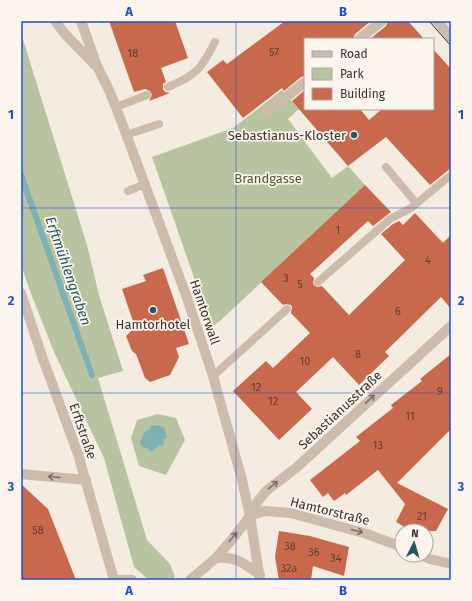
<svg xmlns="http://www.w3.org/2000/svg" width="472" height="601" font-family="'Fira Sans',sans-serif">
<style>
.green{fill:#b8c4a0}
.water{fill:#7fb0b2}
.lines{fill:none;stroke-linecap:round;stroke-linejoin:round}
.stream{stroke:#7fb0b2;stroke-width:6}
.building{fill:#c8694b}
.service{stroke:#cdbbac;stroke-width:8}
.pedestrian{stroke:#cdbbac;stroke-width:10}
.minor{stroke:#cdbbac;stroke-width:10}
.tram{stroke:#3b302b;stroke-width:1}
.oneway{stroke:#7d6f65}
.grid{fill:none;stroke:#1d4ed8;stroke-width:1;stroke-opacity:0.55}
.poi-dot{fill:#1f5a5e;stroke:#fbf5ee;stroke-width:1.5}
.labels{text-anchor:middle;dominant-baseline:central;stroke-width:3.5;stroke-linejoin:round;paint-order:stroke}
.number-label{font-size:11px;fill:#5e3e33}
.poi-label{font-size:13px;fill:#3b302b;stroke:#fbf5ee;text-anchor:end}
.park-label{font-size:13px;fill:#4a5a2e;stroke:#fbf5ee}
.street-label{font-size:13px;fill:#3b302b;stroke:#fbf5ee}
.water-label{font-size:14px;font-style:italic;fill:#1f5a5e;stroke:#fbf5ee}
.neatline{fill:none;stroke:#1d4ed8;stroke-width:1.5}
.grid-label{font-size:13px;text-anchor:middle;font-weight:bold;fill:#1d4ed8}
</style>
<rect width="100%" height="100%" fill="#f4ebe1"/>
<!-- green -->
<path class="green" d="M21 33 87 245 99 295 123 371 98 378 147 540 170 564 175 577 171 580H149L134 567 104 458 54 352 30 291 21 265Z
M282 90 299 109 288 119 332 178 348 166 365 185 221 320 213 326 206 312 152 157 233 128Z
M158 414 176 418 185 440 166 475 139 466 131 438 137 420Z"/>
<!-- water -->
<path class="water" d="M152 425 157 426 158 425 164 427 167 437 166 439H163L164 444 162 446 159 445 152 452 147 448 142 447 140 442 146 430 148 431Z"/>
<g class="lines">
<!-- stream -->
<path class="stream" d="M21 175 92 375"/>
</g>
<!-- building -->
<path class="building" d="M109 21H175L188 58 161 68 166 82 163 84V89L165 92 170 93 149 101 152 95 150 91 145 89 134 92Z
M285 21H371L355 34 353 39H305V76L301 77 284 91 282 88 243 118 207 72 223 60 227 64Z
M388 21H408L424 39H370L386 26Z
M433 49 451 69V168L430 185 386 137 348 166 292 101 305 90V109H360L369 120 382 109H433Z
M365 185 391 212 373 226 368 221 310 274 314 278 313 283 314 285 317 287 322 286 349 315 405 260 381 234 393 224 399 221 403 225 415 213 443 243 451 235V309L441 297 385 352 389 356 359 385 333 357 296 392 312 409 279 440 233 391 266 361 273 368 310 333 291 313 292 308 291 305 286 304 283 305 261 282Z
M163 268 189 344 176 348 179 357 170 375 150 382 145 378 136 354 132 351 126 336 135 327 122 289 146 281 143 275Z
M451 354V429L397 483 448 509 436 531H412L396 522 405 504 378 470 346 495 345 493 334 501 328 493 323 497 310 480 360 441 356 437 393 408 391 405 422 381 420 379Z
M21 484 48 509 76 580H21Z
M279 531 310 536 349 547 344 576 313 566 311 580H279L275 557Z"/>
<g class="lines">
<!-- service -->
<path class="service" d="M168 87C197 75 201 69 215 42
M116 107 147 95
M126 135 159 124
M386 167 416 203
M128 191 145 184
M318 282 390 219 411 208 451 175
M213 376 287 309"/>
<!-- pedestrian -->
<path class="pedestrian" d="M437 21 451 38
M359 39 382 21
M266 113 305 82"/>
<!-- minor -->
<path class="minor" d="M55 21 65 34 95 65
M81 21 97 66 108 88 116 107 186 295 213 376 241 476 250 516 260 580
M21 293 43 359 78 454 114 580
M21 474 86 480
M250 516 264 511 291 513 367 534 402 547
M421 555 430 559 451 564
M216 558C236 556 244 563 260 575
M118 580H132
M190 580 216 558 234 537 250 516 258 501 266 491 296 468 451 326"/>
<!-- tram -->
<path class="tram" d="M429 21 451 46"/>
</g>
<!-- one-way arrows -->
<defs><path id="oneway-shaft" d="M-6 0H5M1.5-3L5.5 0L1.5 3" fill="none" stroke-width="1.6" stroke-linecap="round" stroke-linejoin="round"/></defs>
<g class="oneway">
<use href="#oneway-shaft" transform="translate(370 399) rotate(-43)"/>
<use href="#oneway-shaft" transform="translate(54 477) rotate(-175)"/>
<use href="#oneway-shaft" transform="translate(273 485) rotate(-40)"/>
<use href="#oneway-shaft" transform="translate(357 531) rotate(15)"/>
<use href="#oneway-shaft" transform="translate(233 537) rotate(-50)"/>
</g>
<!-- grid -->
<path class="grid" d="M236 21V580M21 208H451M21 393H451"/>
<!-- markers -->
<g class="poi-dot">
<circle cx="354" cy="135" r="4"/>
<circle cx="153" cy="310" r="4"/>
</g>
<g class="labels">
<!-- number labels -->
<g class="number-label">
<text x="274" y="52">57</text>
<text x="133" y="53">18</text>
<text x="338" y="230">1</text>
<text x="428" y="260">4</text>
<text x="286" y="278">3</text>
<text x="300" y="284">5</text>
<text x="398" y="311">6</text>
<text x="358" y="354">8</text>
<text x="305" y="361">10</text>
<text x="256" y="387">12</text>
<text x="440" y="391">9</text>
<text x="273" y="401">12</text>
<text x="410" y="416">11</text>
<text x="378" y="445">13</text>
<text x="422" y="516">21</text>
<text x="38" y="530">58</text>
<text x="290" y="546">38</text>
<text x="314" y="552">36</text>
<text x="336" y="558">34</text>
<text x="289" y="568">32a</text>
</g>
<!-- poi labels -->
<g class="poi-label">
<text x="346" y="135">Sebastianus-Kloster</text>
<text x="153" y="324" text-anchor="middle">Hamtorhotel</text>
</g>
<!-- park labels -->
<g class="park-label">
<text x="268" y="178">Brandgasse</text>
</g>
<!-- street labels -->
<g class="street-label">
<text transform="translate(205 312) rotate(71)">Hamtorwall</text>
<text transform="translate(340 410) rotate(-43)">Sebastianusstraße</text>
<text transform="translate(83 431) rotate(71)">Erftstraße</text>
<text transform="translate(330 511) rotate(14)">Hamtorstraße</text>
</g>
<!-- water labels -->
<g class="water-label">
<text transform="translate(68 271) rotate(71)">Erftmühlengraben</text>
</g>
</g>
<!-- border -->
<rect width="472" height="601" fill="none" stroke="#fbf5ee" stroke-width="44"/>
<!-- legend -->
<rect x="304" y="38" width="130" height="72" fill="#fbf5ee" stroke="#aea6a0"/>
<rect x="312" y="51" width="20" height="6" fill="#cdbbac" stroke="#aea6a0"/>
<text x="340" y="58" font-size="12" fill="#3b302b">Road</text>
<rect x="312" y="68" width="20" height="12" fill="#b8c4a0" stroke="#aea6a0"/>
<text x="340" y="78" font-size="12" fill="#3b302b">Park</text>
<rect x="312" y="88" width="20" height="12" fill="#c8694b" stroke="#aea6a0"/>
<text x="340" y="98" font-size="12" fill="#3b302b">Building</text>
<!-- north arrow -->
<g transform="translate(414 543) rotate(5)"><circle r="19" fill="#fbf5ee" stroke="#aea6a0"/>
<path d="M0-3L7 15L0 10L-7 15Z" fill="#1f5a5e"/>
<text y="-6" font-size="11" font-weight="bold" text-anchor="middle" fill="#3b302b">N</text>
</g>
<rect x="22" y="22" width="428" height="557" class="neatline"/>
<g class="grid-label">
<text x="129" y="16">A</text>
<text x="343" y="16">B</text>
<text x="11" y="119">1</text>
<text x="461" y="119">1</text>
<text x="11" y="305">2</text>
<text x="461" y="305">2</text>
<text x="11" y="491">3</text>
<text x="461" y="491">3</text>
<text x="129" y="595">A</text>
<text x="343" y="595">B</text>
</g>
</svg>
